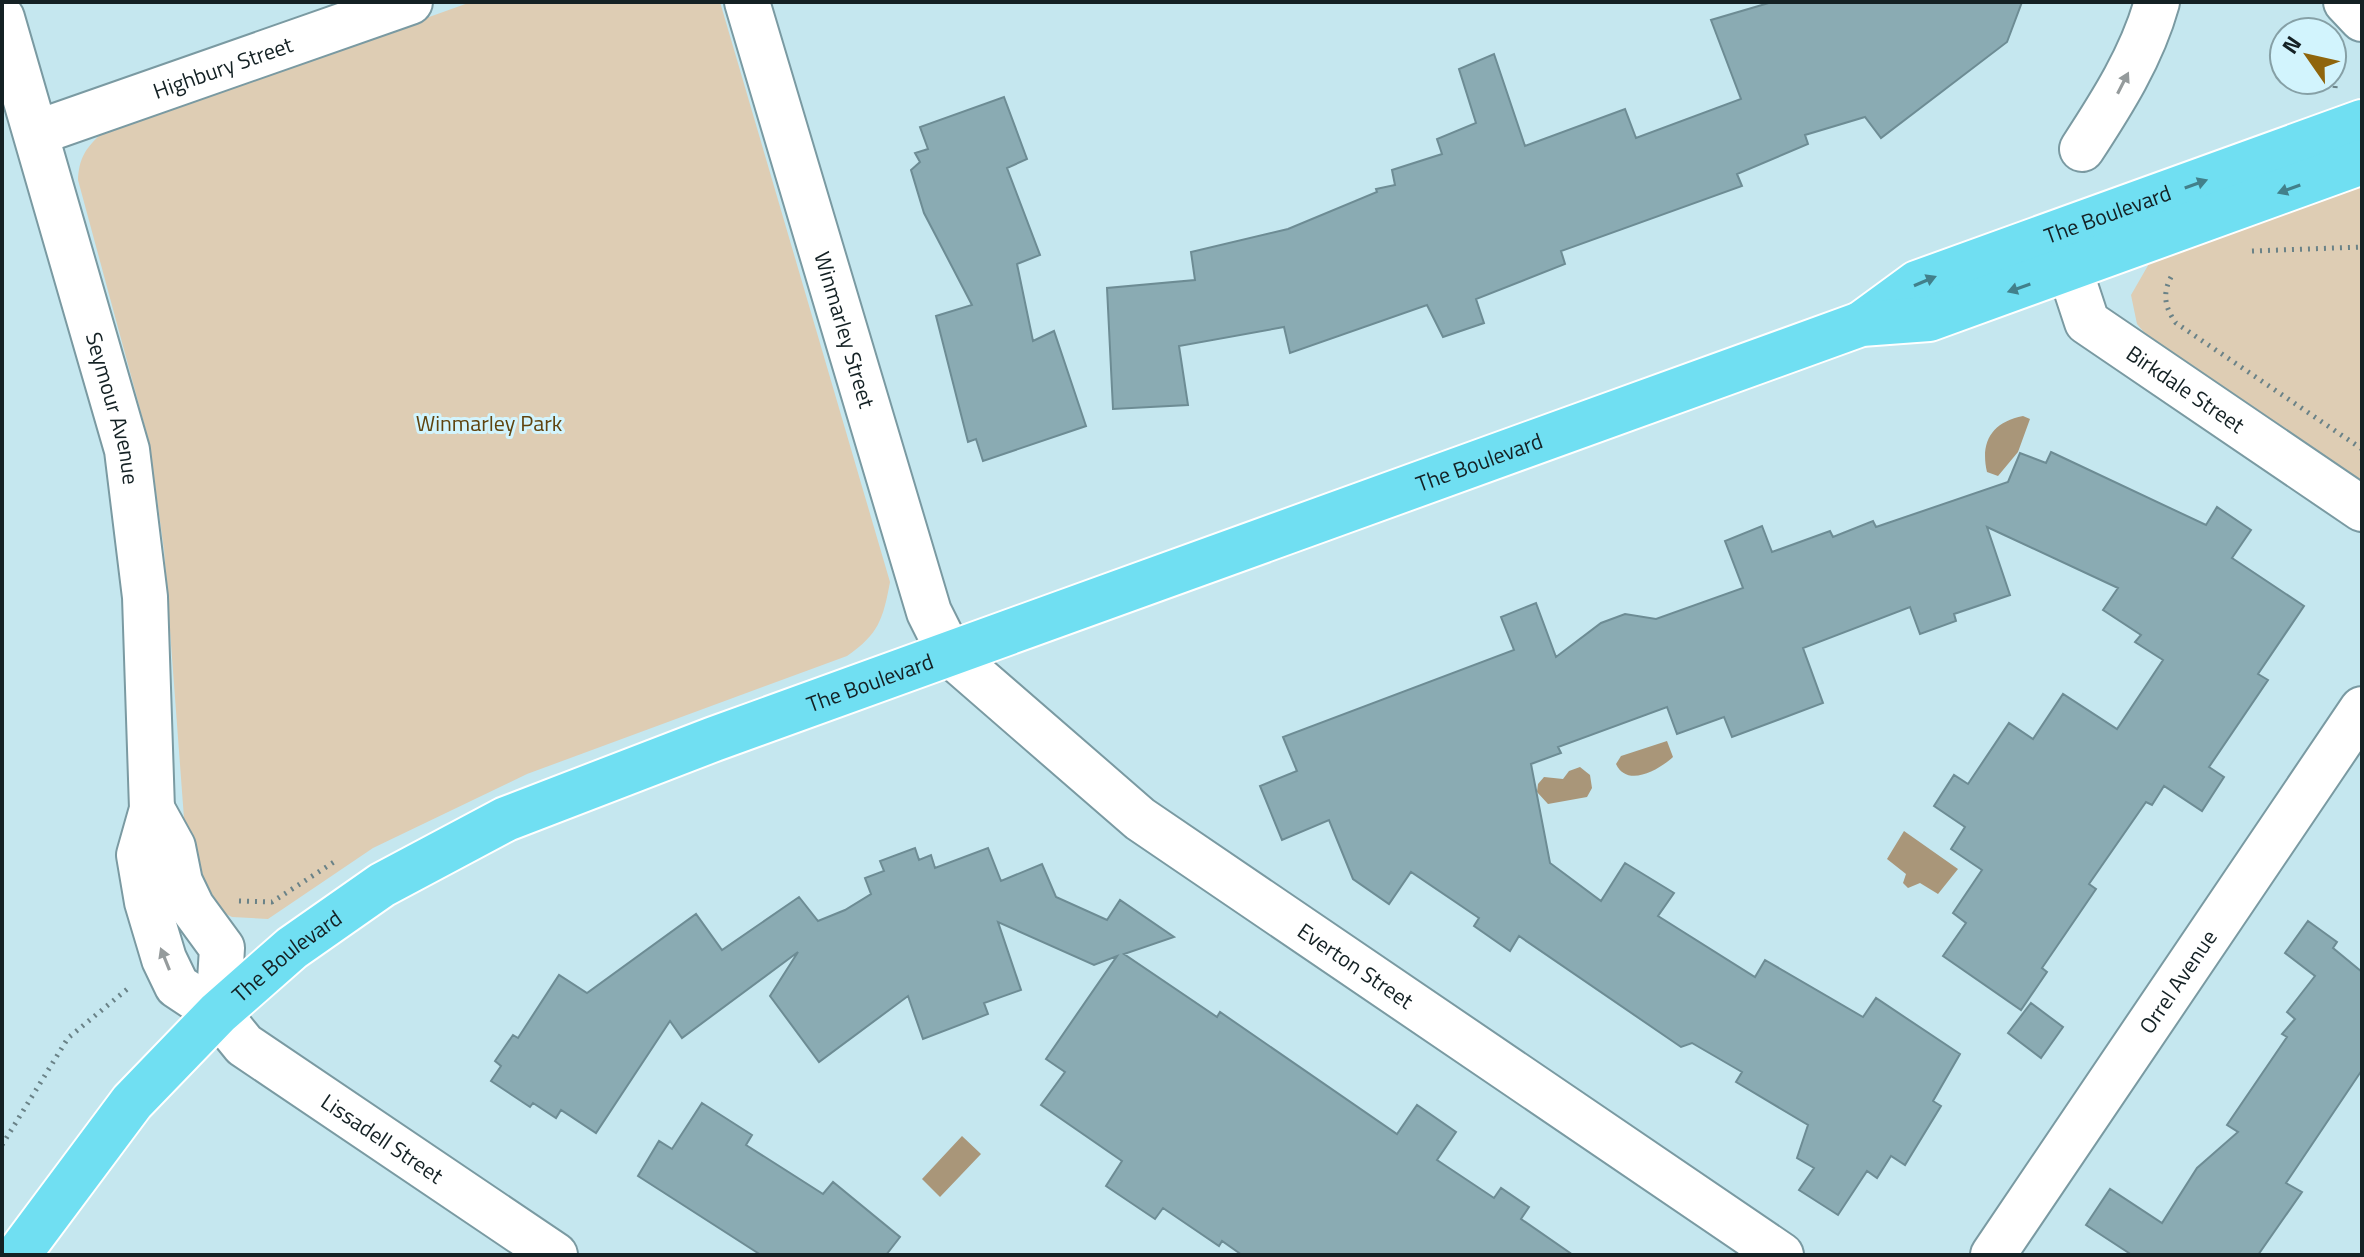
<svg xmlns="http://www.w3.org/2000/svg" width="2364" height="1257" font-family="'Titillium Web',sans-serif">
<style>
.green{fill:#decdb4}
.water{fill:#a99679}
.building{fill:#8aabb3;stroke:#6d8c94;stroke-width:2}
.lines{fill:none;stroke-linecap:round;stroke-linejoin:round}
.minor-casing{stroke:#7a9aa2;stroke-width:48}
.major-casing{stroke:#fff;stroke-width:48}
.path{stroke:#6a8287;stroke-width:5;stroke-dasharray:2 6;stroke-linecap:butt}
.minor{stroke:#fff;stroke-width:44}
.major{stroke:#70dff2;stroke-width:44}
.oneway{fill:#959b9c}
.oneway2{fill:#42808b}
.labels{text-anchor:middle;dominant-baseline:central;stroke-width:6;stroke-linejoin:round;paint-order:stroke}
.street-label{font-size:22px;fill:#142124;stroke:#d2f4fd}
.park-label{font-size:22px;fill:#5f430e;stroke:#d2f4fd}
</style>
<rect width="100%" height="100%" fill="#c5e7ef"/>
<!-- green -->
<path class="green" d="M471 2H720L890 582C883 619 879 634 847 656L527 774 373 848 268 919 232 917 212 907 186 845 164 550 149 442 78 180C79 159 85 149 100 135Z
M2362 176V484L2154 344 2137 324 2131 295 2150 262 2175 243Z"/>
<!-- water -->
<path class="water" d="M2023 416 2030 419 2018 452 1998 476 1987 472C1980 442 1992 422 2023 416Z
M1667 741 1673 757C1659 770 1627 788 1616 764L1621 756Z
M1580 767 1590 775 1592 788 1587 797 1548 804 1537 792 1538 784 1544 777 1563 779 1569 771Z
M1904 831 1958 869 1938 894 1920 883 1908 888 1903 883 1906 874 1887 859Z
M962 1136 981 1154 940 1197 922 1179Z"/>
<!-- building -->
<path class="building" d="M1772 2H2022L2007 42 1881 138 1865 117 1805 135 1808 144 1737 174 1742 186 1561 251 1565 264 1476 299 1484 323 1443 337 1427 305 1290 353 1284 327 1179 346 1188 405 1113 409 1107 288 1195 280 1191 252 1288 229 1377 192 1376 189 1395 185 1392 170 1442 154 1437 139 1476 123 1459 69 1494 54 1525 146 1625 109 1636 138 1741 99 1711 20Z
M1004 97 1027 159 1007 168 1040 255 1017 264 1033 341 1054 331 1086 426 983 461 976 439 968 442 936 316 972 305 924 213 911 170 920 162 915 153 928 149 920 127Z
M2051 452 2206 525 2217 507 2251 530 2232 558 2304 606 2258 674 2268 680 2209 767 2224 777 2202 811 2164 786 2152 805 2146 802 2089 884 2096 889 2042 968 2047 972 2021 1010 1943 956 1966 923 1953 913 1982 870 1951 849 1965 827 1934 806 1954 775 1968 784 2009 723 2033 739 2063 694 2117 729 2163 660 2135 642 2141 635 2103 610 2118 588 1987 527 2010 595 1954 614 1956 621 1920 634 1910 607 1803 648 1823 703 1732 737 1724 717 1677 734 1667 707 1558 747 1561 753 1531 764 1550 863 1601 901 1625 863 1674 893 1658 916 1755 977 1765 960 1863 1017 1876 998 1960 1054 1933 1101 1941 1106 1905 1165 1891 1156 1877 1178 1867 1171 1838 1215 1799 1190 1814 1168 1797 1158 1808 1125 1736 1082 1742 1072 1692 1043 1681 1047 1519 936 1510 951 1474 926 1479 918 1411 872 1389 904 1353 879 1329 820 1282 840 1260 786 1297 771 1283 737 1514 650 1501 617 1536 603 1556 657 1601 623 1625 614 1656 619 1743 588 1725 541 1762 526 1772 552 1830 531 1833 537 1873 521 1876 527 2008 482 2020 453 2046 463Z
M915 848 919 860 931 855 935 868 988 848 1001 881 1042 864 1056 897 1107 920 1120 900 1174 937 1124 954 1217 1017 1220 1012 1397 1134 1417 1105 1456 1132 1437 1160 1494 1198 1501 1188 1529 1207 1521 1219 1573 1255H1242L1222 1241 1219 1246 1163 1208 1155 1219 1106 1186 1122 1161 1041 1105 1065 1072 1046 1059 1117 956 1094 965 998 922 1021 990 984 1003 988 1014 923 1039 908 996 819 1062 770 996 798 952 682 1038 670 1021 596 1133 561 1110 556 1118 533 1103 530 1107 491 1081 501 1066 495 1061 513 1035 518 1038 559 975 587 993 696 914 722 950 799 897 818 921 845 910 871 894 865 878 884 871 880 861Z
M2308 921 2337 942 2333 948 2362 972V1070L2286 1183 2302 1192 2258 1255H2132L2086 1225 2110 1189 2162 1223 2197 1168 2238 1132 2227 1125 2287 1037 2282 1034 2295 1019 2287 1012 2315 976 2285 953Z
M2031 1003 2063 1027 2041 1058 2008 1033Z
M702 1103 752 1135 746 1145 823 1194 833 1182 900 1237 886 1255H761L638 1176 659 1141 672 1149Z"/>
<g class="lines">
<!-- minor casing -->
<g class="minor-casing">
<g id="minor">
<path id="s1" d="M747 2 929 612 950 654 1140 819 1781 1255"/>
<path d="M2346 2 2362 19"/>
<path id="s2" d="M2 18 127 450 145 597 152 809 139 855 147 902 164 959 177 986 218 1013 244 1045 555 1255"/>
<path id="s3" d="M36 133 410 2"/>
<path d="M2082 149C2112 103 2142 56 2157 2"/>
<path id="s4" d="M2058 234 2087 322 2362 509"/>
<path d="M152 809 173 847 180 882 192 907 222 948 218 1013"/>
<path id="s5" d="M1993 1255 2362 709"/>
</g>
</g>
<!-- major casing -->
<g class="major-casing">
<g id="major">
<path id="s6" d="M1861 324 1917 283 2362 122"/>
<path id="s7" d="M18 1255 132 1102 218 1013 292 948 382 885 506 819 714 739 1861 324 1929 319 2362 162"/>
</g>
</g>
<!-- path -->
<path class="path" d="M2335 88 2338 62 2345 60
M2252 251 2362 247
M2171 277C2162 294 2165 308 2176 323L2362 449
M239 901 272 902 334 862
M2 1145 68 1038 131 986"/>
<!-- minor -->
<use href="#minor" class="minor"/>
<!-- major -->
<use href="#major" class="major"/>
</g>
<!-- one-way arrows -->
<defs><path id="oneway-solid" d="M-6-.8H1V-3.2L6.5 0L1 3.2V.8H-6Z" transform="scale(2)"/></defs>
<g class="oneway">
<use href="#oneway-solid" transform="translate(2123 83) rotate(-63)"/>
<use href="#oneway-solid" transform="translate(165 959) rotate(-112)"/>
</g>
<g class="oneway2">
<use href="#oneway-solid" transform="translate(2196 184) rotate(-20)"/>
<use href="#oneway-solid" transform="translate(2289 189) rotate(160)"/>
<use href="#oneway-solid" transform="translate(1925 281) rotate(-23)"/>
<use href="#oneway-solid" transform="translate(2019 288) rotate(161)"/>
</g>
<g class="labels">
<!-- street labels -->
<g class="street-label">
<text stroke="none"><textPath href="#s3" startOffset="198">Highbury Street</textPath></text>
<text stroke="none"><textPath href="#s6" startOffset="272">The Boulevard</textPath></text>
<text stroke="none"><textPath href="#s1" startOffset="342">Winmarley Street</textPath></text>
<text stroke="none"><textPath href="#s4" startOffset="212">Birkdale Street</textPath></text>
<text stroke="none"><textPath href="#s2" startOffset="406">Seymour Avenue</textPath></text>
<text stroke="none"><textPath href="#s7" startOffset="1700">The Boulevard</textPath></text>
<text stroke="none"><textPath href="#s7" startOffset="1052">The Boulevard</textPath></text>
<text stroke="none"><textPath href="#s7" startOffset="404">The Boulevard</textPath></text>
<text stroke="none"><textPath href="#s1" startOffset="1196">Everton Street</textPath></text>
<text stroke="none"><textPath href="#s5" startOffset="330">Orrel Avenue</textPath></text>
<text stroke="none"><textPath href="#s2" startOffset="1252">Lissadell Street</textPath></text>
</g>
<!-- park labels -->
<g class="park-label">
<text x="489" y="423">Winmarley Park</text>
</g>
</g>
<!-- border -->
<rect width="2364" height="1257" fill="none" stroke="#142124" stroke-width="8"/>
<!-- north arrow -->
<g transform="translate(2308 56) rotate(304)"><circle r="38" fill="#d2f4fd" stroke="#86a0a6" stroke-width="2"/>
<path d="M0-6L14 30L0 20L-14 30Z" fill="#8f650c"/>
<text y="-12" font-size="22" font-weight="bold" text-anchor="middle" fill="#142124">N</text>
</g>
</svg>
